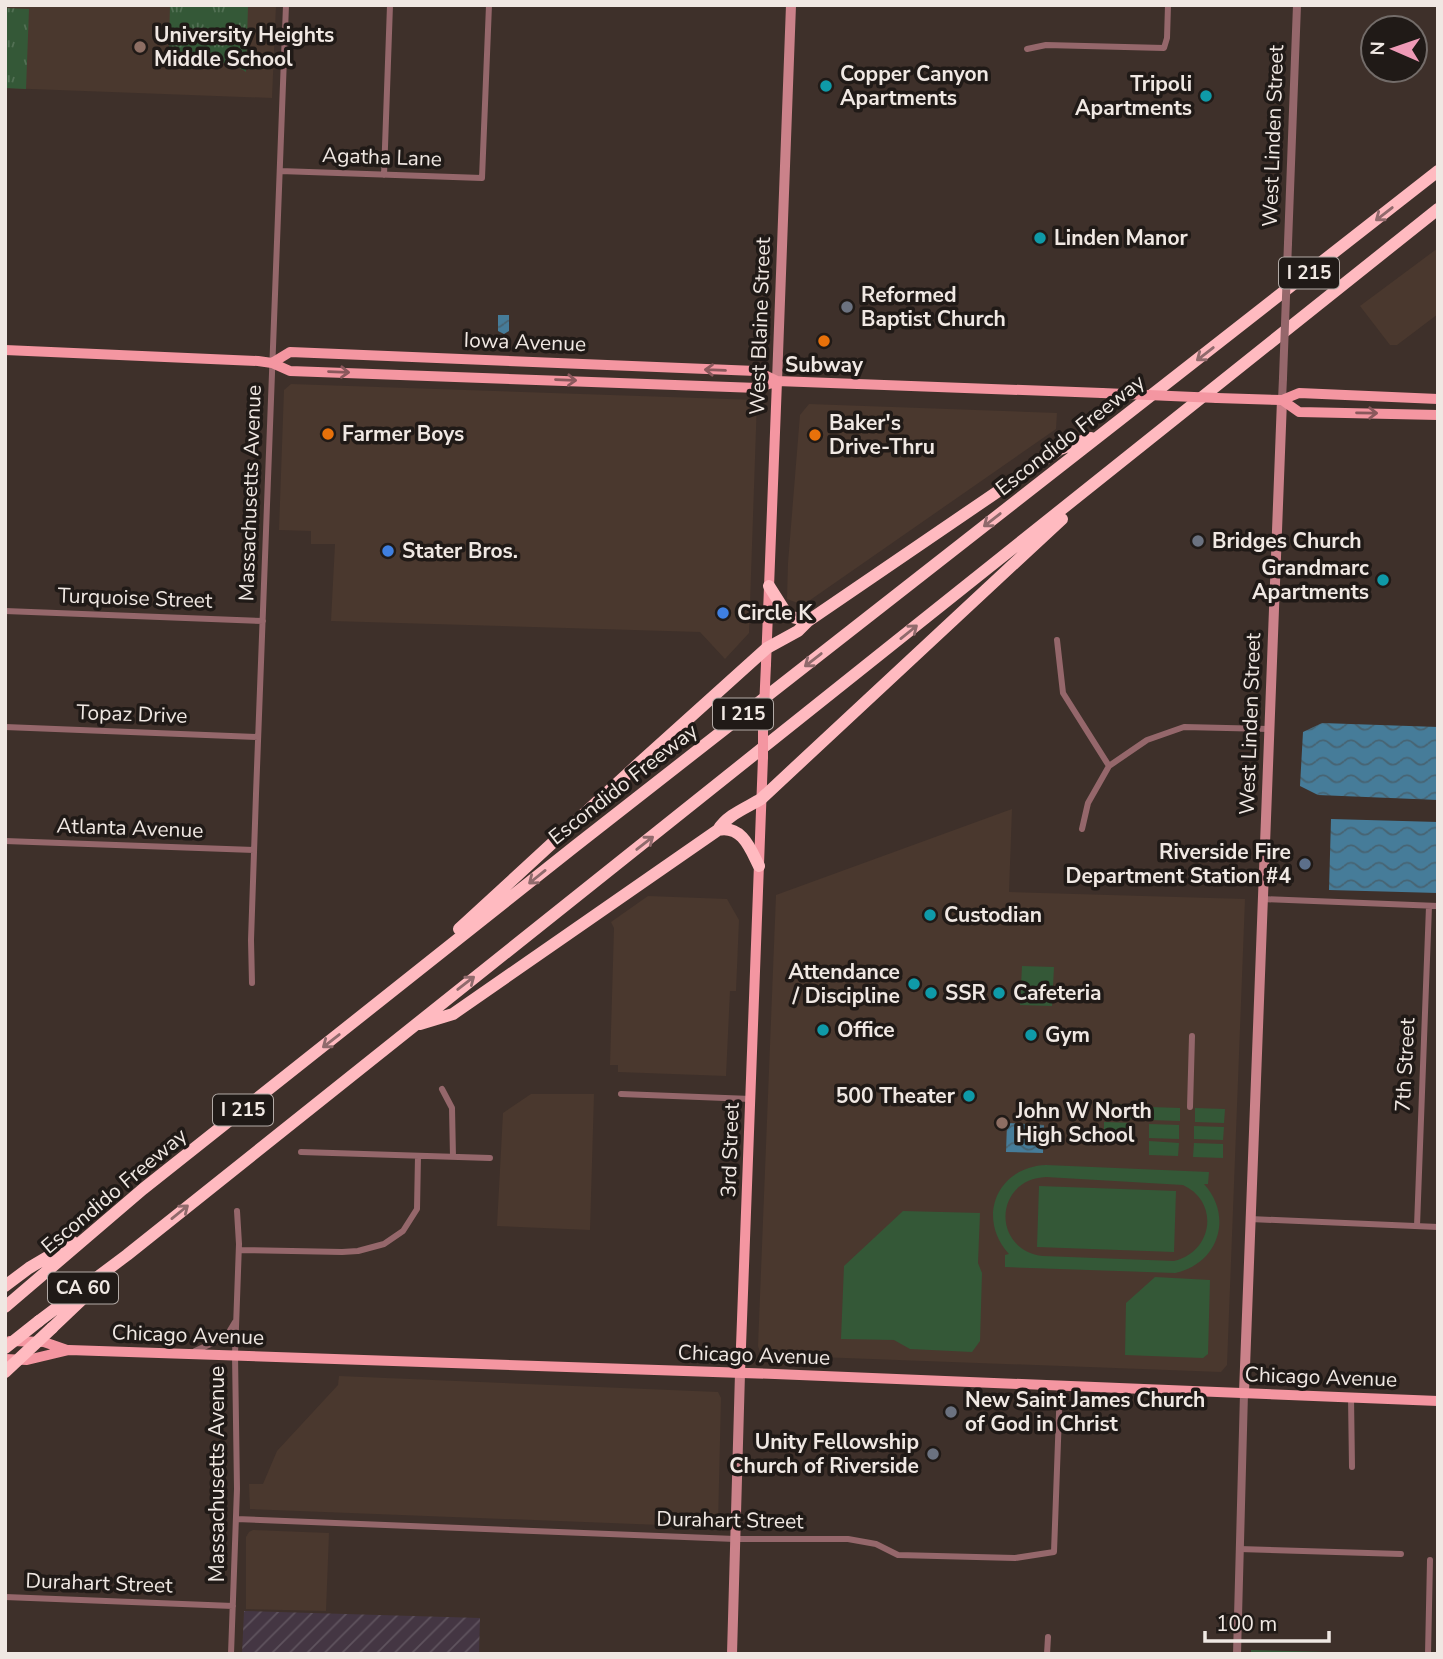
<svg xmlns="http://www.w3.org/2000/svg" width="1443" height="1659" font-family="'Nunito Sans',sans-serif">
<style>
.built{fill:#4a382e}
.industrial{fill:url(#industrial-furrows)}
.grass{fill:url(#grass-tufts)}
.green{fill:#345837;fill-rule:evenodd}
.water{fill:url(#water-waves)}
.lines{fill:none;stroke-linecap:round;stroke-linejoin:round}
.minor{stroke:#95676b;stroke-width:6}
.tertiary{stroke:#95676b;stroke-width:8}
.secondary{stroke:#cb828a;stroke-width:10}
.primary{stroke:#f496a1;stroke-width:10}
.motorway{stroke:#ffbac0;stroke-width:12}
.tertiary-bridge{stroke:#95676b;stroke-width:8}
.primary-bridge{stroke:#f496a1;stroke-width:10}
.motorway-bridge{stroke:#ffbac0;stroke-width:12}
.oneway{stroke:#906a6c}
.oneway2{stroke:#8a585c}
.education-dot{fill:#8d6e63;stroke:#201a17;stroke-width:2.5}
.culture-dot{fill:#0f9aa8;stroke:#201a17;stroke-width:2.5}
.worship-dot{fill:#6b7280;stroke:#201a17;stroke-width:2.5}
.food-dot{fill:#e8710a;stroke:#201a17;stroke-width:2.5}
.shop-dot{fill:#3f7fe0;stroke:#201a17;stroke-width:2.5}
.service-dot{fill:#5c6f8a;stroke:#201a17;stroke-width:2.5}
.labels{text-anchor:middle;dominant-baseline:central;stroke-width:7;stroke-linejoin:round;paint-order:stroke}
.shield{fill:#201a17;stroke:#b2aaa6;stroke-width:2}
.shield-label{font-size:19px;font-weight:bold;fill:#f0e8e3}
.poi-label{font-size:21px;font-weight:bold;fill:#f0e8e3;stroke:#201a17;text-anchor:start}
.street-label{font-size:21px;fill:#f0e8e3;stroke:#201a17}
</style>
<defs>
<pattern id="industrial-furrows" width="10" height="10" patternUnits="userSpaceOnUse" patternTransform="scale(1.75)"><rect width="10" height="10" fill="#443643"/><path d="M-1 1l2-2M0 10L10 0M9 11l2-2" fill="none" stroke="#5f535e"/></pattern>
<pattern id="grass-tufts" width="24" height="20" patternUnits="userSpaceOnUse" patternTransform="scale(1.75)"><rect width="24" height="20" fill="#345837"/><path d="M3 7l-1-3M5 7V3M7 7l1-3M15 17l-1-3M17 17v-4M19 17l1-3" fill="none" stroke="#527054"/></pattern>
<pattern id="water-waves" width="16" height="10" patternUnits="userSpaceOnUse" patternTransform="scale(1.75)"><rect width="16" height="10" fill="#467c99"/><path d="M0 5q4-4 8 0t8 0" fill="none" stroke="#476473"/></pattern>
</defs>
<rect width="100%" height="100%" fill="#3e302a"/>
<!-- built -->
<path class="built" d="M5 5H276L272 98 5 88Z
M1438 248V314L1397 345H1390L1360 306Z
M291 384 757 400 749 633 725 659 700 632 331 621 335 544H311V531L279 530 284 390Z
M809 404 1057 413 1056 429 803 605 787 599 788 563 800 415Z
M1012 809 1009 892 1245 899 1227 1365 1221 1372 765 1355 760 1352 758 1346 776 895Z
M648 896 727 899 739 920 736 991H730L726 1076 618 1072V1065H610L614 928 611 922Z
M531 1094H594L590 1230 497 1226 503 1113Z
M339 1376 718 1392 721 1398 718 1524 712 1527 250 1509 249 1484H263L277 1451 338 1385Z
M253 1530 329 1533 326 1611 246 1609V1537L249 1532Z"/>
<!-- industrial -->
<path class="industrial" d="M244 1611 480 1618 479 1654H242Z"/>
<!-- grass -->
<path class="grass" d="M170 5 248 6 246 72 232 63H198V59L178 57V50L169 49Z
M5 8 29 9 26 89 5 88Z"/>
<!-- green -->
<path class="green" d="M1022 966 1054 967 1052 1006 1020 1005Z
M1105 1104 1134 1105V1119L1104 1118Z
M1150 1107 1180 1108V1121L1150 1120Z
M1195 1108 1225 1109 1224 1123 1195 1122Z
M1104 1122 1134 1123 1133 1137 1104 1136Z
M1149 1124 1179 1125V1139L1149 1138Z
M1194 1126 1224 1127 1223 1140 1194 1139Z
M1149 1141 1179 1143 1178 1156 1149 1155Z
M1194 1143 1223 1144V1158L1193 1157Z
M1046 1165 1209 1172 1208 1184H1204C1234 1217 1218 1264 1175 1273L1005 1267V1255L1009 1254C976 1218 997 1167 1046 1165ZM1046 1177 1183 1185C1220 1202 1213 1252 1174 1261L1043 1256C991 1250 994 1179 1046 1177Z
M1039 1186 1176 1191 1174 1252 1037 1247Z
M903 1211 980 1213 978 1263 982 1273 980 1341 972 1352 910 1349 894 1340 841 1339 844 1266Z
M1155 1277 1210 1280 1208 1354 1203 1358 1125 1355 1126 1303Z
M1251 1650 1363 1653V1654H1251Z"/>
<!-- water -->
<path class="water" d="M498 315H509V331L504 334 498 331Z
M1322 723 1438 727V800L1318 795 1300 786 1303 732Z
M1331 819 1438 822V893L1329 890Z
M1007 1123 1044 1125 1043 1153 1006 1152Z"/>
<g class="lines">
<!-- minor -->
<path class="minor" d="M1027 49 1046 45 1164 48 1167 38 1168 5
M280 171 482 178 489 5
M384 175 390 5
M5 611 263 621
M1057 640 1063 693 1109 766
M5 727 258 737
M1082 829 1088 803 1109 766 1147 740 1184 727 1269 729
M5 841 254 850
M1262 899 1438 906
M252 983 251 940 256 794 286 5
M442 1089 452 1108 453 1157
M621 1094 751 1099
M1190 1107 1192 1036
M301 1152 490 1158
M1250 1219 1438 1227
M1417 1226 1429 906
M239 1250 342 1252 358 1251 384 1244 403 1231 417 1209 418 1156
M195 1351 226 1337 235 1322
M1351 1397 1352 1467
M236 1519 735 1539H848L876 1544 898 1555 1015 1558 1054 1552 1060 1386
M1239 1549 1401 1554
M5 1597 233 1606
M231 1654 237 1489 235 1355 239 1244 237 1211
M1047 1654 1048 1637
M1428 1654 1430 1560"/>
<!-- tertiary -->
<path class="tertiary" d="M1288 243 1297 5
M1282 400 1283 378
M1237 1654 1244 1393"/>
<!-- secondary -->
<path class="secondary" d="M777 381 791 5
M1244 1393 1282 400
M732 1654 740 1373"/>
<!-- primary -->
<path class="primary" d="M5 350 258 361 272 363 290 371 758 388 777 381 1102 393
M272 363 290 352 756 371 777 381
M1217 398 1282 400 1299 393 1438 399
M1282 400 1299 412 1438 415
M766 664 777 381
M763 731 764 708
M10 1341 44 1342 67 1350
M5 1359 27 1360 69 1350 775 1374 1438 1401
M740 1373 763 757"/>
<!-- motorway -->
<path class="motorway" d="M769 586 788 616 808 621
M718 830C742 825 750 848 759 866
M459 929 636 766 767 648 798 631 808 621 1060 449 1091 438
M420 1024 453 1014 718 830C727 815 746 808 761 799L1062 519
M5 1286 29 1268 73 1242
M5 1307 143 1189 574 847 1438 171
M39 1321 127 1255 1438 209
M52 1328 92 1290"/>
<!-- tertiary-bridge -->
<path class="tertiary-bridge" d="M1283 378 1288 243"/>
<!-- primary-bridge -->
<path class="primary-bridge" d="M1102 393 1217 398
M764 708 766 664
M763 757V731"/>
<!-- motorway-bridge -->
<path class="motorway-bridge" d="M5 1348 39 1321
M5 1372 52 1328"/>
</g>
<!-- one-way arrows -->
<defs><path id="oneway-shaft" d="M-6 0H5M1.5-3L5.5 0L1.5 3" fill="none" stroke-width="1.6" stroke-linecap="round" stroke-linejoin="round" transform="scale(1.75)"/></defs>
<g class="oneway">
<use href="#oneway-shaft" transform="translate(1384 214) rotate(142)"/>
<use href="#oneway-shaft" transform="translate(1205 354) rotate(142)"/>
<use href="#oneway-shaft" transform="translate(992 520) rotate(142)"/>
<use href="#oneway-shaft" transform="translate(909 632) rotate(-39)"/>
<use href="#oneway-shaft" transform="translate(813 660) rotate(142)"/>
<use href="#oneway-shaft" transform="translate(645 843) rotate(-38)"/>
<use href="#oneway-shaft" transform="translate(537 877) rotate(141)"/>
<use href="#oneway-shaft" transform="translate(466 983) rotate(-38)"/>
<use href="#oneway-shaft" transform="translate(331 1041) rotate(142)"/>
<use href="#oneway-shaft" transform="translate(180 1212) rotate(-39)"/>
</g>
<g class="oneway2">
<use href="#oneway-shaft" transform="translate(715 370) rotate(-178)"/>
<use href="#oneway-shaft" transform="translate(339 372) rotate(2)"/>
<use href="#oneway-shaft" transform="translate(566 380) rotate(2)"/>
<use href="#oneway-shaft" transform="translate(1367 413) rotate(1)"/>
</g>
<!-- markers -->
<g class="education-dot">
<circle cx="140" cy="47" r="7"/>
<circle cx="1002" cy="1123" r="7"/>
</g>
<g class="culture-dot">
<circle cx="826" cy="86" r="7"/>
<circle cx="1206" cy="96" r="7"/>
<circle cx="1040" cy="238" r="7"/>
<circle cx="1383" cy="580" r="7"/>
<circle cx="930" cy="915" r="7"/>
<circle cx="914" cy="984" r="7"/>
<circle cx="931" cy="993" r="7"/>
<circle cx="999" cy="993" r="7"/>
<circle cx="823" cy="1030" r="7"/>
<circle cx="1031" cy="1035" r="7"/>
<circle cx="969" cy="1096" r="7"/>
</g>
<g class="worship-dot">
<circle cx="847" cy="307" r="7"/>
<circle cx="1198" cy="541" r="7"/>
<circle cx="951" cy="1412" r="7"/>
<circle cx="933" cy="1454" r="7"/>
</g>
<g class="food-dot">
<circle cx="824" cy="341" r="7"/>
<circle cx="328" cy="434" r="7"/>
<circle cx="815" cy="435" r="7"/>
</g>
<g class="shop-dot">
<circle cx="388" cy="551" r="7"/>
<circle cx="723" cy="613" r="7"/>
</g>
<circle class="service-dot" cx="1305" cy="864" r="7"/>
<g class="labels">
<!-- shield labels -->
<g class="shield">
<rect x="1279" y="257.5" width="60" height="31" rx="5"/>
<rect x="713" y="698.5" width="60" height="31" rx="5"/>
<rect x="213" y="1094.5" width="60" height="31" rx="5"/>
<rect x="48" y="1272.5" width="70" height="31" rx="5"/>
</g>
<g class="shield-label">
<text x="1309" y="273">I 215</text>
<text x="743" y="714">I 215</text>
<text x="243" y="1110">I 215</text>
<text x="83" y="1288">CA 60</text>
</g>
<!-- poi labels -->
<g class="poi-label">
<text x="154" y="35">University Heights<tspan x="154" dy="24">Middle School</tspan></text>
<text x="840" y="74">Copper Canyon<tspan x="840" dy="24">Apartments</tspan></text>
<text x="1192" y="84" text-anchor="end">Tripoli<tspan x="1192" dy="24">Apartments</tspan></text>
<text x="1054" y="238">Linden Manor</text>
<text x="861" y="295">Reformed<tspan x="861" dy="24">Baptist Church</tspan></text>
<text x="824" y="365" text-anchor="middle">Subway</text>
<text x="829" y="423">Baker's<tspan x="829" dy="24">Drive-Thru</tspan></text>
<text x="342" y="434">Farmer Boys</text>
<text x="1212" y="541">Bridges Church</text>
<text x="402" y="551">Stater Bros.</text>
<text x="1369" y="568" text-anchor="end">Grandmarc<tspan x="1369" dy="24">Apartments</tspan></text>
<text x="737" y="613">Circle K</text>
<text x="1291" y="852" text-anchor="end">Riverside Fire<tspan x="1291" dy="24">Department Station #4</tspan></text>
<text x="944" y="915">Custodian</text>
<text x="900" y="972" text-anchor="end">Attendance<tspan x="900" dy="24">/ Discipline</tspan></text>
<text x="945" y="993">SSR</text>
<text x="1013" y="993">Cafeteria</text>
<text x="837" y="1030">Office</text>
<text x="1045" y="1035">Gym</text>
<text x="955" y="1096" text-anchor="end">500 Theater</text>
<text x="1016" y="1111">John W North<tspan x="1016" dy="24">High School</tspan></text>
<text x="965" y="1400">New Saint James Church<tspan x="965" dy="24">of God in Christ</tspan></text>
<text x="919" y="1442" text-anchor="end">Unity Fellowship<tspan x="919" dy="24">Church of Riverside</tspan></text>
</g>
<!-- street labels -->
<g class="street-label">
<text transform="translate(1273 136) rotate(-88)">West Linden Street</text>
<text transform="translate(382 157) rotate(2)">Agatha Lane</text>
<text transform="translate(760 326) rotate(-88)">West Blaine Street</text>
<text transform="translate(525 342) rotate(2)">Iowa Avenue</text>
<text transform="translate(1070 435) rotate(-38)">Escondido Freeway</text>
<text transform="translate(250 493) rotate(-88)">Massachusetts Avenue</text>
<text transform="translate(135 598) rotate(2)">Turquoise Street</text>
<text transform="translate(132 714) rotate(2)">Topaz Drive</text>
<text transform="translate(1250 724) rotate(-88)">West Linden Street</text>
<text transform="translate(623 784) rotate(-38)">Escondido Freeway</text>
<text transform="translate(130 828) rotate(2)">Atlanta Avenue</text>
<text transform="translate(1405 1065) rotate(-87)">7th Street</text>
<text transform="translate(730 1150) rotate(-88)">3rd Street</text>
<text transform="translate(114 1191) rotate(-40)">Escondido Freeway</text>
<text transform="translate(188 1335) rotate(2)">Chicago Avenue</text>
<text transform="translate(754 1355) rotate(2)">Chicago Avenue</text>
<text transform="translate(1321 1377) rotate(2)">Chicago Avenue</text>
<text transform="translate(217 1474) rotate(-90)">Massachusetts Avenue</text>
<text transform="translate(730 1520) rotate(1)">Durahart Street</text>
<text transform="translate(99 1583) rotate(2)">Durahart Street</text>
</g>
</g>
<!-- border -->
<rect width="1443" height="1659" fill="none" stroke="#f0e8e3" stroke-width="14"/>
<!-- north arrow -->
<g transform="translate(1394 49) rotate(272)"><circle r="33" fill="#201a17" stroke="#736c69" stroke-width="2"/>
<path d="M0-5L12 26L0 18L-12 26Z" fill="#ef9ab7"/>
<text y="-10" font-size="19" font-weight="bold" text-anchor="middle" fill="#f0e8e3">N</text>
</g>
<!-- scale -->
<path d="M1205 1631v10h124v-10" fill="none" stroke="#f0e8e3" stroke-width="3.5"/>
<text x="1216" y="1631" font-size="21" fill="#f0e8e3" stroke="#201a17" stroke-width="5" paint-order="stroke">100 m</text>
</svg>
